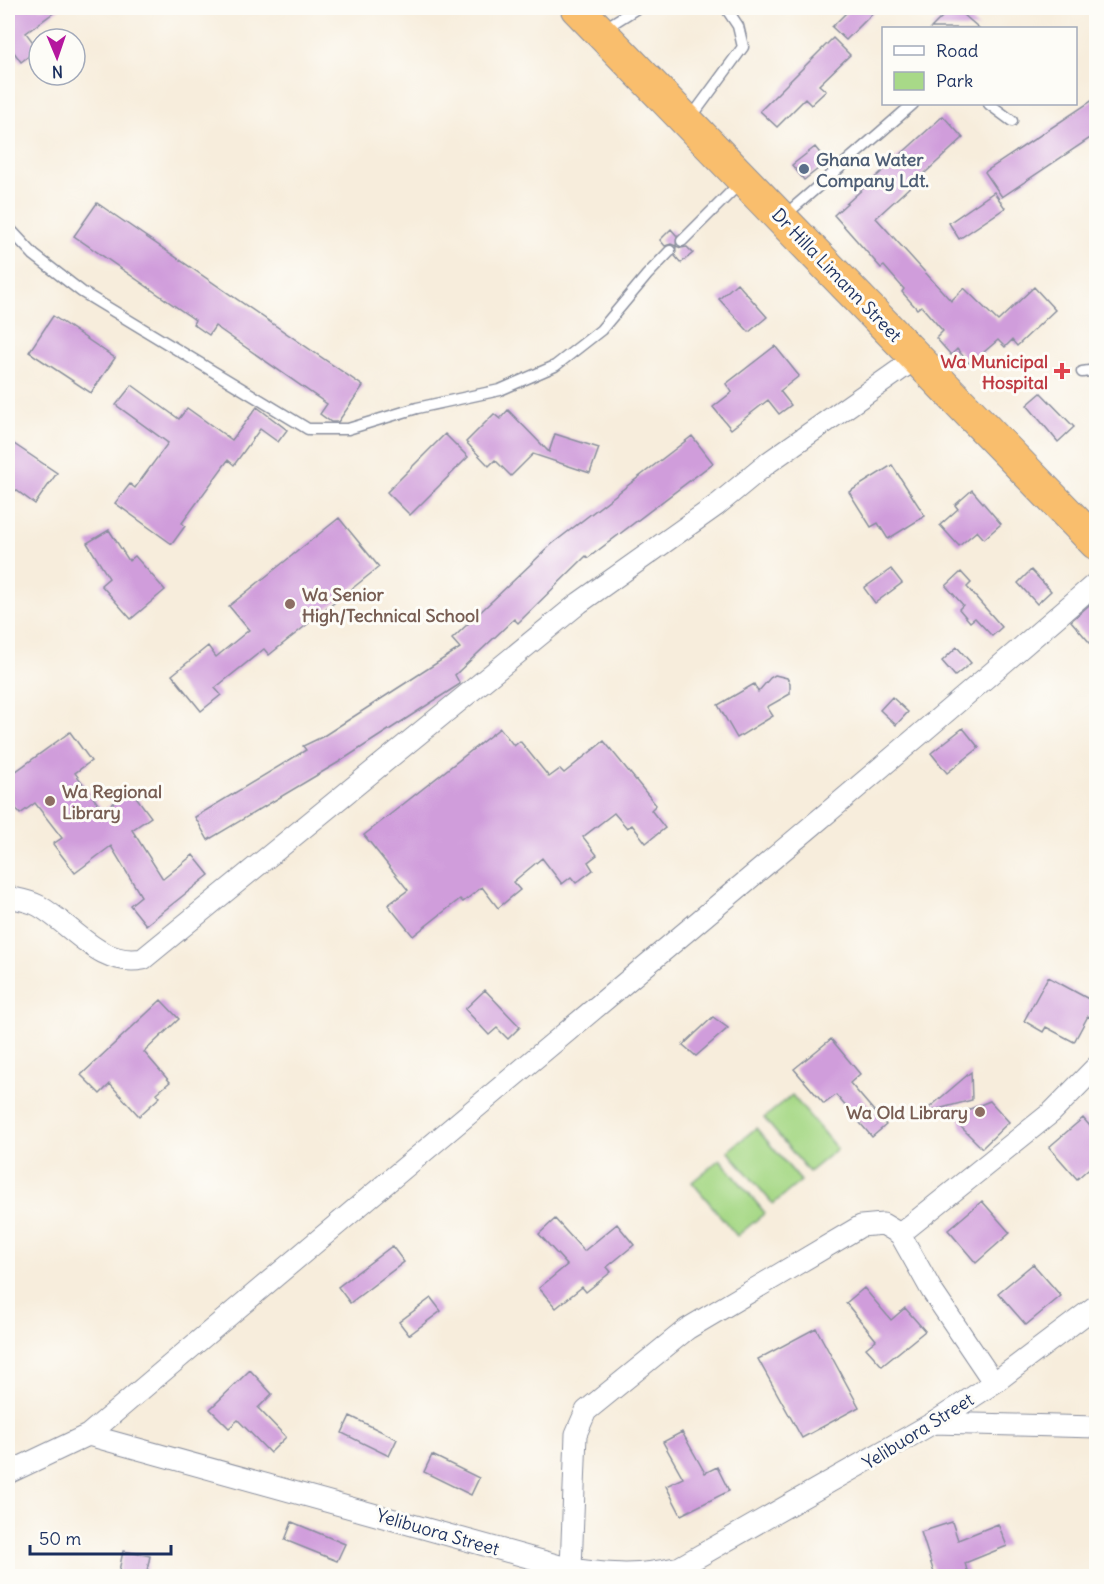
<svg xmlns="http://www.w3.org/2000/svg" width="1104" height="1584" font-family="Delius,sans-serif">
<style>
.green{fill:#a8d988;stroke:#628473;stroke-width:1.5}
.building{fill:#d09ddb}
.lines{fill:none;stroke-linecap:round;stroke-linejoin:round}
.lane-casing{stroke:#898e9d;stroke-width:13}
.street-casing{stroke:#898e9d;stroke-width:23}
.highway-casing{stroke:#898e9d;stroke-width:35}
.lane{stroke:#fff;stroke-width:10}
.street{stroke:#fff;stroke-width:21}
.highway{stroke:#f9be6d;stroke-width:33}
.service-dot{fill:#5c6f8a;stroke:#fdfcf7;stroke-width:2}
.health-dot{fill:#e0444e;stroke:#fdfcf7;stroke-width:2}
.education-dot{fill:#8d6e63;stroke:#fdfcf7;stroke-width:2}
.labels{text-anchor:middle;dominant-baseline:central;stroke-width:6;stroke-linejoin:round;paint-order:stroke}
.service-label{font-size:18px;font-weight:bold;fill:#4e5e75;stroke:#fdfcf7;text-anchor:start}
.street-label{font-size:18px;fill:#1b2f5e;stroke:#fdfcf7}
.health-label{font-size:18px;font-weight:bold;fill:#be3a42;stroke:#fdfcf7;text-anchor:end}
.education-label{font-size:18px;font-weight:bold;fill:#785e54;stroke:#fdfcf7;text-anchor:start}
</style>
<rect width="100%" height="100%" fill="#fdfcf7"/>
<filter id="ink" filterUnits="userSpaceOnUse"><feTurbulence type="fractalNoise" baseFrequency=".0167" numOctaves="2"/><feDisplacementMap in="SourceGraphic" scale="12" xChannelSelector="R" yChannelSelector="G"/><feConvolveMatrix kernelMatrix="1 2 1 2 8 2 1 2 1" color-interpolation-filters="sRGB"/></filter>
<filter id="wash" filterUnits="userSpaceOnUse"><feTurbulence type="fractalNoise" baseFrequency=".008" numOctaves="4" result="noise"/><feDisplacementMap in="SourceGraphic" scale="24" xChannelSelector="R" yChannelSelector="G"/><feGaussianBlur stdDeviation="1.35" result="paint"/><feColorMatrix in="noise" values="0 0 0 0 0 0 0 0 0 0 0 0 0 0 0 0 0 1.4 0 .05"/><feComposite in="paint" operator="in"/></filter>
<g filter="url(#wash)">
<rect width="100%" height="100%" fill="#f7eddc"/>
<!-- green -->
<path class="green" d="M792 1095 837 1149 809 1172 764 1118Z
M756 1128 801 1181 773 1204 728 1151Z
M720 1159 765 1213 737 1236 692 1182Z"/>
<g id="blocks">
<!-- building -->
<path class="building" d="M8 8H60L26 33 38 49 21 62 8 44Z
M851 8H878L846 40 832 27Z
M951 8H956L979 28H931Z
M833 38 850 55 819 85 826 91 811 105 805 99 777 127 760 111Z
M1096 98V134L1002 197 985 172Z
M943 116 963 138 876 218 951 301 964 288 998 321 1034 287 1055 310 1017 346 1012 340 1005 347 998 340 970 364 957 349 951 355 936 338 943 331 921 306 917 309 902 292 904 289 884 266 881 268 834 215Z
M815 147 827 162 804 180 792 165Z
M994 192 1005 208 959 239 949 223Z
M97 203 363 386 338 422H331L320 414 327 404 215 326 209 335 193 324 195 320 74 236Z
M671 229 677 236 676 246 681 248 687 247 693 253 681 263 675 256 676 246 671 244 665 246 660 240Z
M737 283 767 317 749 332 719 299Z
M53 316 115 358 91 393 29 352Z
M775 346 799 376 780 391 791 405 779 414 768 400 731 429 713 407 732 392 726 384Z
M132 385 179 419 187 408 232 440 257 407 287 430 278 442 260 429 234 465 228 460 182 523 185 526 172 544 115 503 130 484 135 488 168 443 116 405Z
M1041 393 1074 427 1058 442 1027 405Z
M508 410 549 452 555 434 599 448 590 473 533 454 511 476 495 460 489 466 466 442 494 414 500 419Z
M445 434 468 457 410 515 387 492Z
M692 436 713 463 588 558 586 556 518 623 514 619 455 675 460 684 339 762 208 840 195 817 306 750 303 746 322 737 460 648 452 639 552 544Z
M8 440 57 473 35 504 8 484Z
M892 465 925 516 888 539 878 523 871 527 849 492Z
M972 490 1001 524 984 539 977 531 959 546 940 525 958 509 955 505Z
M339 518 379 567 269 655 264 649 215 688 221 695 201 711 172 675 208 646 216 657 249 630 229 606Z
M109 530 129 561 135 556 165 590 131 619 101 585 109 578 87 543Z
M891 569 902 583 875 603 864 588Z
M1031 570 1051 591 1037 604 1018 583Z
M961 572 971 583 967 587 1002 627 992 636 975 618 970 622 959 609 963 605 946 586Z
M1096 599V650L1071 621Z
M957 647 971 663 955 676 942 661Z
M775 675 787 678 790 683V694L767 707 773 716 737 738 718 705 754 684 758 692 770 678Z
M892 697 908 712 896 725 880 710Z
M500 728 514 746 520 741 549 777 560 769 564 773 604 741 656 805 651 810 665 828 646 843 632 825 627 828 614 813 583 837 597 855 588 862 593 870 576 883 571 877 562 884 542 858 513 882 520 890 498 908 482 887 463 902 460 899 413 936 388 905 408 890 364 835Z
M963 728 979 748 947 773 931 753Z
M70 732 91 761 75 773 103 811 131 790 151 817 132 830 163 879 193 855 209 875 146 925 130 905 141 896 111 846 75 873 53 844 62 838 35 803 20 814 8 798V777Z
M1048 977 1096 1003V1021L1088 1016 1074 1042 1046 1027 1043 1032 1024 1021Z
M485 990 520 1027 508 1039 497 1028 489 1035 465 1009Z
M161 1000 179 1019 144 1052 170 1082 157 1093 160 1097 139 1116 110 1084 100 1094 81 1075Z
M713 1017 728 1028 696 1056 683 1045Z
M831 1039 860 1074 850 1083 886 1125 872 1137 836 1095 824 1104 794 1069Z
M971 1072 972 1100 923 1113Z
M990 1101 1009 1122 982 1148 960 1126V1113Z
M1083 1118 1096 1133V1162L1077 1179 1049 1147Z
M982 1201 1010 1233 976 1263 948 1230Z
M555 1219 584 1251 617 1224 634 1245 607 1267 611 1272 586 1292 582 1287 556 1308 539 1288 567 1265 539 1234Z
M392 1246 404 1262 350 1303 338 1287Z
M1033 1264 1061 1296 1026 1325 998 1293Z
M864 1288 891 1320 905 1308 925 1331 882 1366 866 1348 876 1340 846 1303Z
M431 1298 441 1311 409 1335 399 1322Z
M816 1328 859 1407 802 1438 758 1359Z
M250 1370 272 1394 258 1408 286 1437 270 1453 238 1420 229 1428 210 1409Z
M350 1416 397 1439 389 1456 342 1433Z
M682 1432 705 1473 717 1467 729 1491 681 1515 666 1486 683 1478 663 1442Z
M432 1455 479 1478 471 1495 424 1472Z
M292 1522 345 1544 337 1561 285 1540Z
M952 1522 958 1540 998 1524 1007 1546 965 1563 968 1574 935 1576 921 1532Z
M123 1551 150 1556 146 1576H118Z"/>
</g>
</g>
<g filter="url(#ink)">
<use href="#blocks" fill-opacity="0" stroke="#898e9d" stroke-width="1.5"/>
<g class="lines">
<!-- lane casing -->
<g class="lane-casing">
<path id="lane" d="M602 30 637 8
M989 104 1012 121
M690 119 743 47 738 26 726 8
M784 216 913 104
M8 227 34 255 82 292 308 429H348L417 408 500 390 555 366 601 330 647 275 670 251
M682 241 742 181
M1082 372 1096 370"/>
</g>
<!-- street casing -->
<g class="street-casing">
<path id="street" d="M8 897C17 899 30 901 39 906 74 926 99 967 143 959L579 603 717 505 769 462 918 357
M900 1234 1052 1112 1096 1067
M933 1423 1096 1427
M88 1435C423 1149 764 871 1096 583
M8 1473 88 1435 571 1569C613 1575 638 1577 680 1567L933 1423 994 1383 1096 1306
M571 1569 576 1434 586 1411 687 1329 861 1226 883 1224 900 1234 932 1291 994 1383"/>
</g>
<!-- highway casing -->
<g class="highway-casing">
<path id="highway" d="M577 8 1096 543"/>
</g>
<!-- lane -->
<use href="#lane" class="lane"/>
<!-- street -->
<use href="#street" class="street"/>
<!-- highway -->
<use href="#highway" class="highway"/>
</g>
</g>
<!-- markers -->
<circle class="service-dot" cx="804" cy="169" r="6"/>
<path class="health-dot" d="M1059 362h6v6h6v6h-6v6h-6v-6h-6v-6h6z"/>
<g class="education-dot">
<circle cx="290" cy="604" r="6"/>
<circle cx="50" cy="801" r="6"/>
<circle cx="980" cy="1112" r="6"/>
</g>
<g class="labels">
<!-- service labels -->
<g class="service-label">
<text x="816" y="159">Ghana Water<tspan x="816" dy="21">Company Ldt.</tspan></text>
</g>
<!-- street labels -->
<g class="street-label">
<text transform="translate(837 275) rotate(46)">Dr Hilla Limann Street</text>
<text transform="translate(918 1431) rotate(-32)">Yelibuora Street</text>
<text transform="translate(438 1532) rotate(16)">Yelibuora Street</text>
</g>
<!-- health labels -->
<g class="health-label">
<text x="1048" y="361">Wa Municipal<tspan x="1048" dy="21">Hospital</tspan></text>
</g>
<!-- education labels -->
<g class="education-label">
<text x="302" y="594">Wa Senior<tspan x="302" dy="21">High/Technical School</tspan></text>
<text x="62" y="791">Wa Regional<tspan x="62" dy="21">Library</tspan></text>
<text x="968" y="1112" text-anchor="end">Wa Old Library</text>
</g>
</g>
<!-- margin -->
<rect width="1104" height="1584" fill="none" stroke="#fdfcf7" stroke-width="30"/>
<!-- legend -->
<rect x="882" y="27" width="195" height="78" fill="#fdfcf7" stroke="#a3aaba" stroke-width="1.5"/>
<rect x="894" y="46" width="30" height="9" fill="#ffffff" stroke="#a3aaba" stroke-width="1.5"/>
<text x="936" y="57" font-size="18" fill="#1b2f5e">Road</text>
<rect x="894" y="72" width="30" height="18" fill="#a8d988" stroke="#a3aaba" stroke-width="1.5"/>
<text x="936" y="87" font-size="18" fill="#1b2f5e">Park</text>
<!-- north arrow -->
<g transform="translate(57 57) rotate(178)"><circle r="28" fill="#fdfcf7" stroke="#a3aaba" stroke-width="1.5"/>
<path d="M0-4.5L10 22L0 15L-10 22Z" fill="#b5179e"/>
<text y="-9" font-size="16" font-weight="bold" text-anchor="middle" fill="#1b2f5e">N</text>
</g>
<!-- scale -->
<path d="M30 1545v9h141v-9" fill="none" stroke="#1b2f5e" stroke-width="3"/>
<text x="39" y="1545" font-size="18" fill="#1b2f5e" stroke="#fdfcf7" stroke-width="4.5" paint-order="stroke">50 m</text>
</svg>
